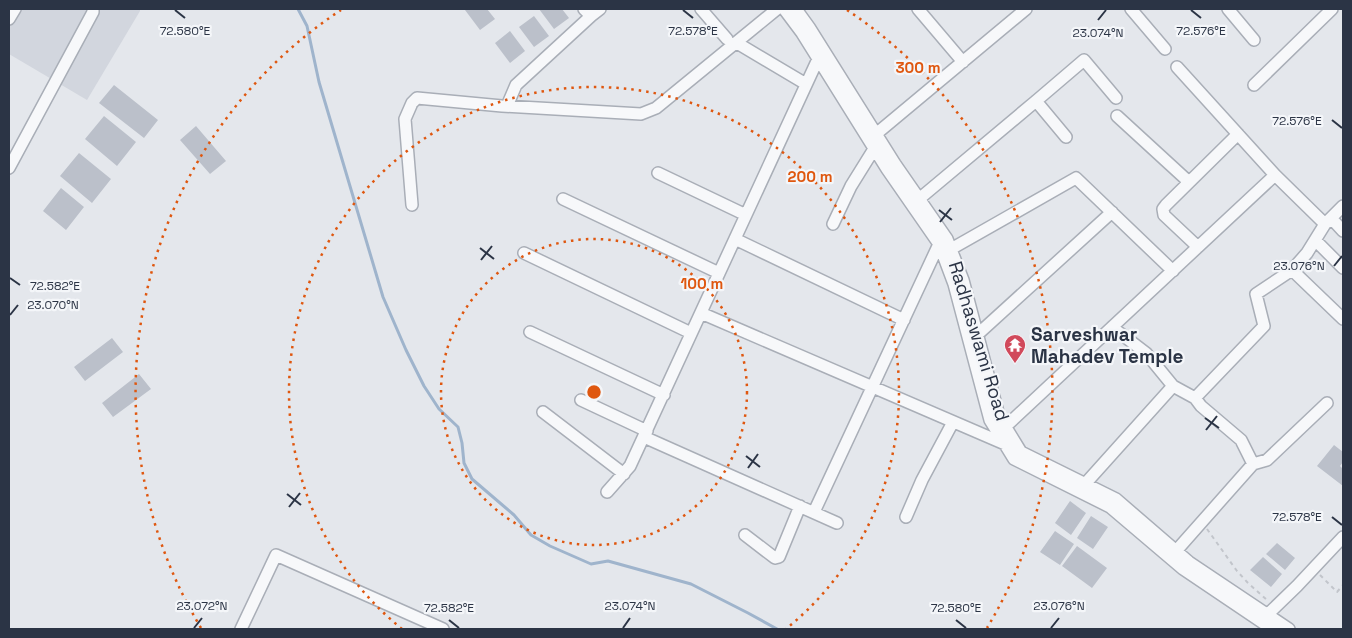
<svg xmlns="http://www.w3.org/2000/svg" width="1352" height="638" font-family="'Space Grotesk',sans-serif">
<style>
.built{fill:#d2d6de}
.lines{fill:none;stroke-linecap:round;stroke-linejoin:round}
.stream{stroke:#9fb4cc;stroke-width:3}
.building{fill:#bbc0ca}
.minor-casing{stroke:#a9aeb7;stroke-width:14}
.path{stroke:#c2c5cb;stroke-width:2;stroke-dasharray:4 4;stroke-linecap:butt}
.minor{stroke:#f7f8fa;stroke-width:11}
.ticks{fill:none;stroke:#2b3445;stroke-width:2}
.ring{fill:none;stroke:#df570f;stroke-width:2.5;stroke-dasharray:2.5 5}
.labels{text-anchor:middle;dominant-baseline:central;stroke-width:4.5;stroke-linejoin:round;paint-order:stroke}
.poi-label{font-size:19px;font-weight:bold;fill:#2b3445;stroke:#f4f6f9;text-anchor:start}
.street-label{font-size:19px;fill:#2b3445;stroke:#f4f6f9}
.ticks-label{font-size:12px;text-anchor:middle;fill:#2b3445;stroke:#f4f6f9;stroke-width:4.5;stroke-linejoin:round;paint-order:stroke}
.centre{fill:#df570f;stroke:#f4f6f9;stroke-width:2.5}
.ring-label{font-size:15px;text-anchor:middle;font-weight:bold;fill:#df570f;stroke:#f4f6f9;stroke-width:4.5;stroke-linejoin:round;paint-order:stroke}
</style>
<rect width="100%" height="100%" fill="#e4e7ec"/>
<!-- built -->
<path class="built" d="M9 9H140V11L87 100 9 54Z"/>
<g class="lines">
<!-- stream -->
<path class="stream" d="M298 9 307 26 319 82 383 297 406 350 424 386 439 409 458 427 462 443 464 463 472 479 514 515 531 535 550 546 591 564 608 561 691 584 748 613 777 629"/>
</g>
<!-- building -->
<path class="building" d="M466 9H487L495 19 480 30 465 10Z
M539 9H562L569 18 554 29Z
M534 16 549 36 534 47 519 27Z
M510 31 525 51 510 63 495 43Z
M114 85 158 120 144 138 99 103Z
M104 116 136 142 117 166 85 139Z
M196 126 226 161 210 174 180 140Z
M79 153 111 179 92 203 60 176Z
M61 188 84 207 66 230 43 211Z
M112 338 123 352 85 381 74 367Z
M139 374 151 389 113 417 102 403Z
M1334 445 1343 452V462L1340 466 1343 469V486L1317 466Z
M1070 501 1086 513 1071 535 1055 523Z
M1091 516 1108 527 1093 549 1077 538Z
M1055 531 1074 544 1060 565 1040 552Z
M1277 543 1295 558 1285 570 1266 554Z
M1077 546 1107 568 1092 588 1062 566Z
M1263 557 1282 574 1271 587 1250 570Z"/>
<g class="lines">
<!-- minor casing -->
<g class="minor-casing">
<path id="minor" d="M584 9 591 16 600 9
M701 9 727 39
M784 9 802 33 887 169 939 244 954 284 990 420 1014 459 1110 507 1183 569 1272 629
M796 9 809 27 895 164 947 239 963 280 999 416 1021 452 1116 499 1189 562 1289 629
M918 9 963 62
M1131 9 1165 49
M1228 9 1254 40
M9 19 15 9
M737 43 806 84
M1177 67 1275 175
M1254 85 1332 9
M1036 101 1066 137
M507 106 516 85 591 16
M1117 116 1189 182
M876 134 1026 9
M9 168 93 12V9
M658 173 746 215
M563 199 719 273
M919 199 1036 101 1084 60 1116 98
M412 205 405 119 412 103 417 98 502 106 641 114 656 108 777 9
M1331 218 1343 231
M833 224 851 186 874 149
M1325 224 1307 253 1292 270 1343 319
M735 239 904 320
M1315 240 1343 268
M1198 247 1164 215 1163 209 1166 205 1238 134
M951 249 1076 178 1173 271
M524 253 691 333
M701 313 1005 444
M1112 327 1146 353 1173 386 1195 398 1201 406 1241 440 1253 464
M530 332 664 395
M978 334 1112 212
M1195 398 1264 326 1256 294 1292 270
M581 400 647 431
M543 412 624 474
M1005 427 1275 175 1325 224 1343 206
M644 437 837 523
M1085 484 1173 386
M607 492 630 466 818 59
M814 512 939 244
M906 517 922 480 953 422
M745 535 775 558 779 557 800 506
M1176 551 1253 464 1267 460 1327 403
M1267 615 1297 586 1343 537
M241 629 276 555 443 629"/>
</g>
<!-- path -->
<path class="path" d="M1207 529 1237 571 1248 583 1267 600
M1320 575 1337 592 1343 585"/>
<!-- minor -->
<use href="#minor" class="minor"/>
</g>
<!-- ticks -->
<path class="ticks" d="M175 10 185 18M683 10 693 18M1191 10 1201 18M1098 20 1106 10M1332 120 1342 128M939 210 952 220M940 222 951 208M480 248 494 259M481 260 492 246M1334 266 1342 256M10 278 20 285M10 315 18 305M1205 418 1219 428M1206 430 1217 416M746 456 760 467M748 468 758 454M287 494 301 505M289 507 300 493M1332 517 1342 525M449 620 459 628M956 620 966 628M194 628 202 618M623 628 630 618M1051 628 1059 618"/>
<!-- distance rings -->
<g class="ring">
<circle cx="594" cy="392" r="153"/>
<path d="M402 629A305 305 0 1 1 786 629"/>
<path d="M201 628A458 458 0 0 1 341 10M847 10A458 458 0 0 1 987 628"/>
</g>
<!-- icons -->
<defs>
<g id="temple-pin" transform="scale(1.125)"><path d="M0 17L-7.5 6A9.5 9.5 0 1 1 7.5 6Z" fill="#d1495b" stroke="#f4f6f9"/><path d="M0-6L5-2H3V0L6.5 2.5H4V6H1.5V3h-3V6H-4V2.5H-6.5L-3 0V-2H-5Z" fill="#fff"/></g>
</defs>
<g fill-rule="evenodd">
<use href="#temple-pin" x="1015" y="345"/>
</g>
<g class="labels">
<!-- poi labels -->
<g class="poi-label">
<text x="1031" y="334">Sarveshwar<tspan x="1031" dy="22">Mahadev Temple</tspan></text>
</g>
<!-- street labels -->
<g class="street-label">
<text transform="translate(979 341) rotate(73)">Radhaswami Road</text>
</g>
</g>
<g class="ticks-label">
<text x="185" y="35">72.580°E</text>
<text x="693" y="35">72.578°E</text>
<text x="1201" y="35">72.576°E</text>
<text x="1098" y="37">23.074°N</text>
<text x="1297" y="125">72.576°E</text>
<text x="1299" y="270">23.076°N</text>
<text x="55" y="290">72.582°E</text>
<text x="53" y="309">23.070°N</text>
<text x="1297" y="521">72.578°E</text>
<text x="202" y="610">23.072°N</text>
<text x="630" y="610">23.074°N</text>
<text x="1059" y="610">23.076°N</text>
<text x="449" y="612">72.582°E</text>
<text x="956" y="612">72.580°E</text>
</g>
<circle cx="594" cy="392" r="8" class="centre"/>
<g class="ring-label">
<text x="918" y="73">300 m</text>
<text x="810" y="182">200 m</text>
<text x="702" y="289">100 m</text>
</g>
<!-- border -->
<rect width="1352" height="638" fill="none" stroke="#2b3445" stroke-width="20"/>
</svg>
